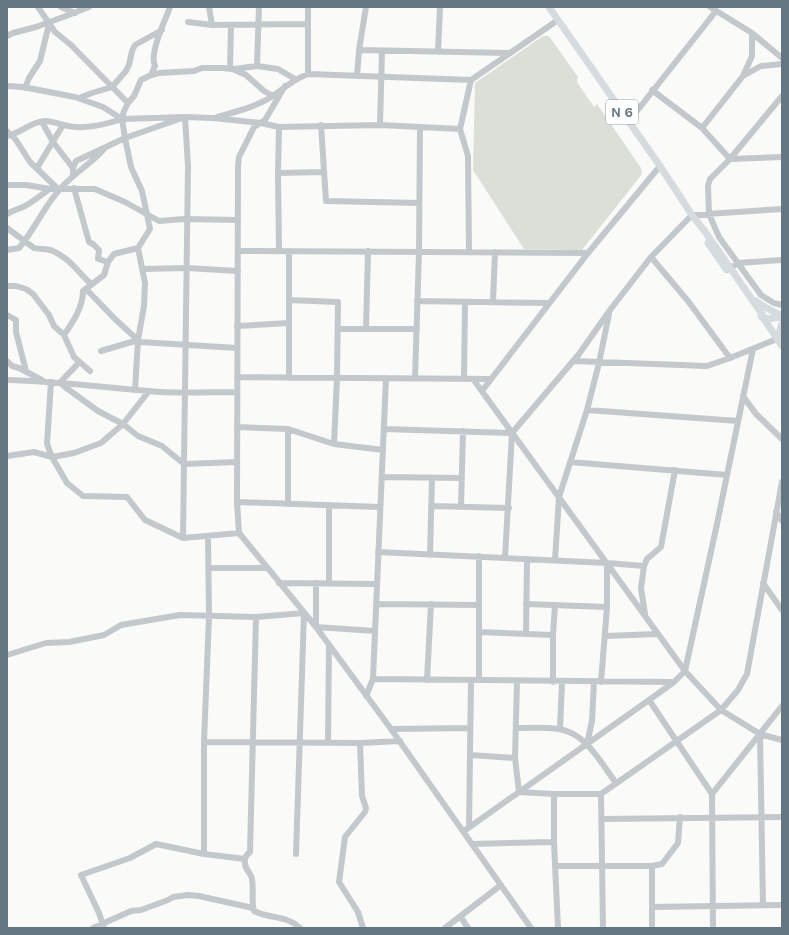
<svg xmlns="http://www.w3.org/2000/svg" width="789" height="935" font-family="Karla,sans-serif">
<style>
.green{fill:#dadfd7}
.lines{fill:none;stroke-linecap:round;stroke-linejoin:round}
.minor{stroke:#c3c8cc;stroke-width:6}
.major{stroke:#d6dbdf;stroke-width:7}
.labels{text-anchor:middle;dominant-baseline:central;stroke-width:4;stroke-linejoin:round;paint-order:stroke}
.shield{fill:#fff;stroke:#939fa8;stroke-width:1}
.shield-label{font-size:14px;font-weight:bold;fill:#657683}
</style>
<rect width="100%" height="100%" fill="#fafaf8"/>
<!-- green -->
<path class="green" d="M543 36H549L578 77 577 82 594 107 597 104 641 168 642 174 582 250 524 249 473 170 475 83Z"/>
<g class="lines">
<!-- minor -->
<path class="minor" d="M38 7 55 32 71 45 128 103 124 111 122 119 125 138 131 167 142 191 150 229 138 248 145 283 144 306 138 340 135 390
M61 7 75 13
M209 7 212 25
M308 7V74
M710 7 752 33 782 58
M188 22 212 25 308 24
M7 36 13 33 36 27 66 16 89 7
M359 50 509 53
M438 52 440 7
M257 66 259 7
M230 69 231 25
M234 69 257 66 278 69 295 79
M151 75 155 66C149 53 165 21 170 7
M357 76 359 50 366 7
M743 76 761 66 782 64
M7 86 23 87 75 97 103 107 122 119 185 117 213 118 261 123 279 127 380 125 460 129
M285 86 265 120 254 127 239 157 238 167 237 502 239 533 316 627 391 729 531 928
M25 88 29 78 40 61 49 24
M652 90 702 128 730 159 782 157
M782 96 730 159 710 179 708 186 709 214 719 237 761 295 774 303 782 305
M79 98 92 93 112 87 126 71 129 65 132 51 135 45 162 30
M128 103 134 96 141 80 149 76 159 73 194 71 202 68H222L233 69 246 75 264 91 273 96
M217 117C237 111 256 107 273 96 286 87 292 80 308 74L471 80 558 20
M629 121 716 11
M42 122 53 142 73 168
M321 125 326 201 419 203
M380 125 382 51
M702 128 743 76 752 56V33
M7 131 16 140 30 162 57 188
M7 136C21 133 30 122 45 121 55 121 65 127 76 127 91 128 107 124 122 119
M37 168 63 125
M278 173 324 172
M73 175V168L76 161 125 138 185 117 188 166 183 538
M7 185H26L50 189H95L125 202 159 221 184 219 238 220
M74 188 89 242 93 244 99 250 98 259 108 262
M7 214C13 210 19 209 25 206 34 201 42 194 50 189
M7 228 34 248C40 250 46 248 53 251 68 257 79 273 91 284
M7 250 19 248C35 229 44 206 61 188 74 173 91 164 104 149
M238 251 588 253
M279 251 278 173 279 127
M289 251V378
M469 252 468 156 460 129 471 80
M651 257 688 301 730 358
M142 269 187 268 238 271
M727 270 738 263 782 260
M7 286H16L26 289 33 294 49 315 54 326 64 335 74 357 90 371
M86 289 116 320 140 342 237 348
M289 300 338 302 337 378 334 444
M417 301 549 303
M493 302 495 252
M7 315 16 320V332L26 371
M237 326 289 323
M338 329H417
M366 329 368 251
M64 335C73 322 83 307 83 291L104 275 108 262 114 254 138 248
M101 351 138 340
M7 361 12 366 19 368 42 380
M574 361 707 366 730 358 777 339
M79 362C74 369 66 375 60 383L65 387 98 411 123 424 138 436 162 446 184 464 237 462
M237 377 491 379
M415 378 419 252 420 127
M464 379 465 302
M473 379 685 671 721 710 760 734 782 740
M7 380C54 381 101 387 148 391 178 394 207 392 237 392
M51 382 47 444 52 457 67 483 83 496 127 497 145 520 183 538 239 533
M482 391 588 253 660 166
M743 396 756 414 782 439
M587 410 738 421
M237 427 288 429 334 444 383 450
M288 429V504
M384 429 512 433
M7 456 34 452 52 457 74 453 101 443 123 424 149 391
M570 462 727 475
M382 477 462 478
M237 502 380 507
M431 506 509 508
M461 506 463 431
M776 512 782 521
M378 552 607 563 644 566
M430 555 432 478
M505 558 512 433 579 354 610 310 651 257 692 215 782 209
M555 560 559 497 587 410 599 363 609 314
M209 568H266
M279 583 377 584
M316 583V627L375 631
M329 583V505
M763 583 782 610
M376 604 479 605
M526 604 607 607
M645 614 641 588 644 566 647 559 661 547 675 470
M256 617 250 852C246 855 244 858 245 863 245 871 251 872 252 879 254 890 251 900 254 911 269 919 287 915 300 928
M479 632 553 635
M526 634 527 559
M605 636 658 634
M7 655 46 643 69 642 104 635 121 625 180 615 256 617 304 613 296 854
M373 679 674 682
M427 680 431 604
M479 680V556
M517 681 515 758 519 792 554 794H601L721 710 738 690 747 674 782 482
M553 682V635L555 605
M601 682 607 607V563
M366 696 373 679 386 378
M649 700 712 794 713 928
M516 728C530 728 545 727 559 729 586 733 601 763 616 783
M391 729 470 728
M560 729 562 682
M760 734 763 905
M204 742 360 743 400 741
M328 743 329 645
M360 743 362 796 366 808 365 812 345 837 339 882 358 912 363 928
M587 744 592 721 594 682
M470 755 515 758
M554 794V842L558 928
M601 794 603 928
M712 794 782 706
M602 819 782 817
M469 827 471 680
M464 831 649 700 674 682 685 671 717 524 753 349
M472 844 554 842
M204 854V742L209 616 208 536
M555 866H652L662 864 678 843 680 817
M652 907 782 905
M460 916 468 928
M93 928 131 911 141 910 168 900 173 897 188 895 199 896 253 908
M104 928 99 913 81 875 130 858 156 844 204 854 245 859
M445 928 501 885
M652 928V866"/>
<!-- major -->
<path class="major" d="M549 7 660 166 692 215 706 233 762 314 764 319 782 346
M708 243 726 269
M756 301 763 306 782 316
M761 316 764 319 782 317
M777 339 782 324"/>
</g>
<g class="labels">
<!-- shield labels -->
<rect class="shield" x="606" y="100" width="32" height="24" rx="3"/>
<g class="shield-label">
<text x="622" y="112">N 6</text>
</g>
</g>
<!-- border -->
<rect width="789" height="935" fill="none" stroke="#657683" stroke-width="16"/>
</svg>
